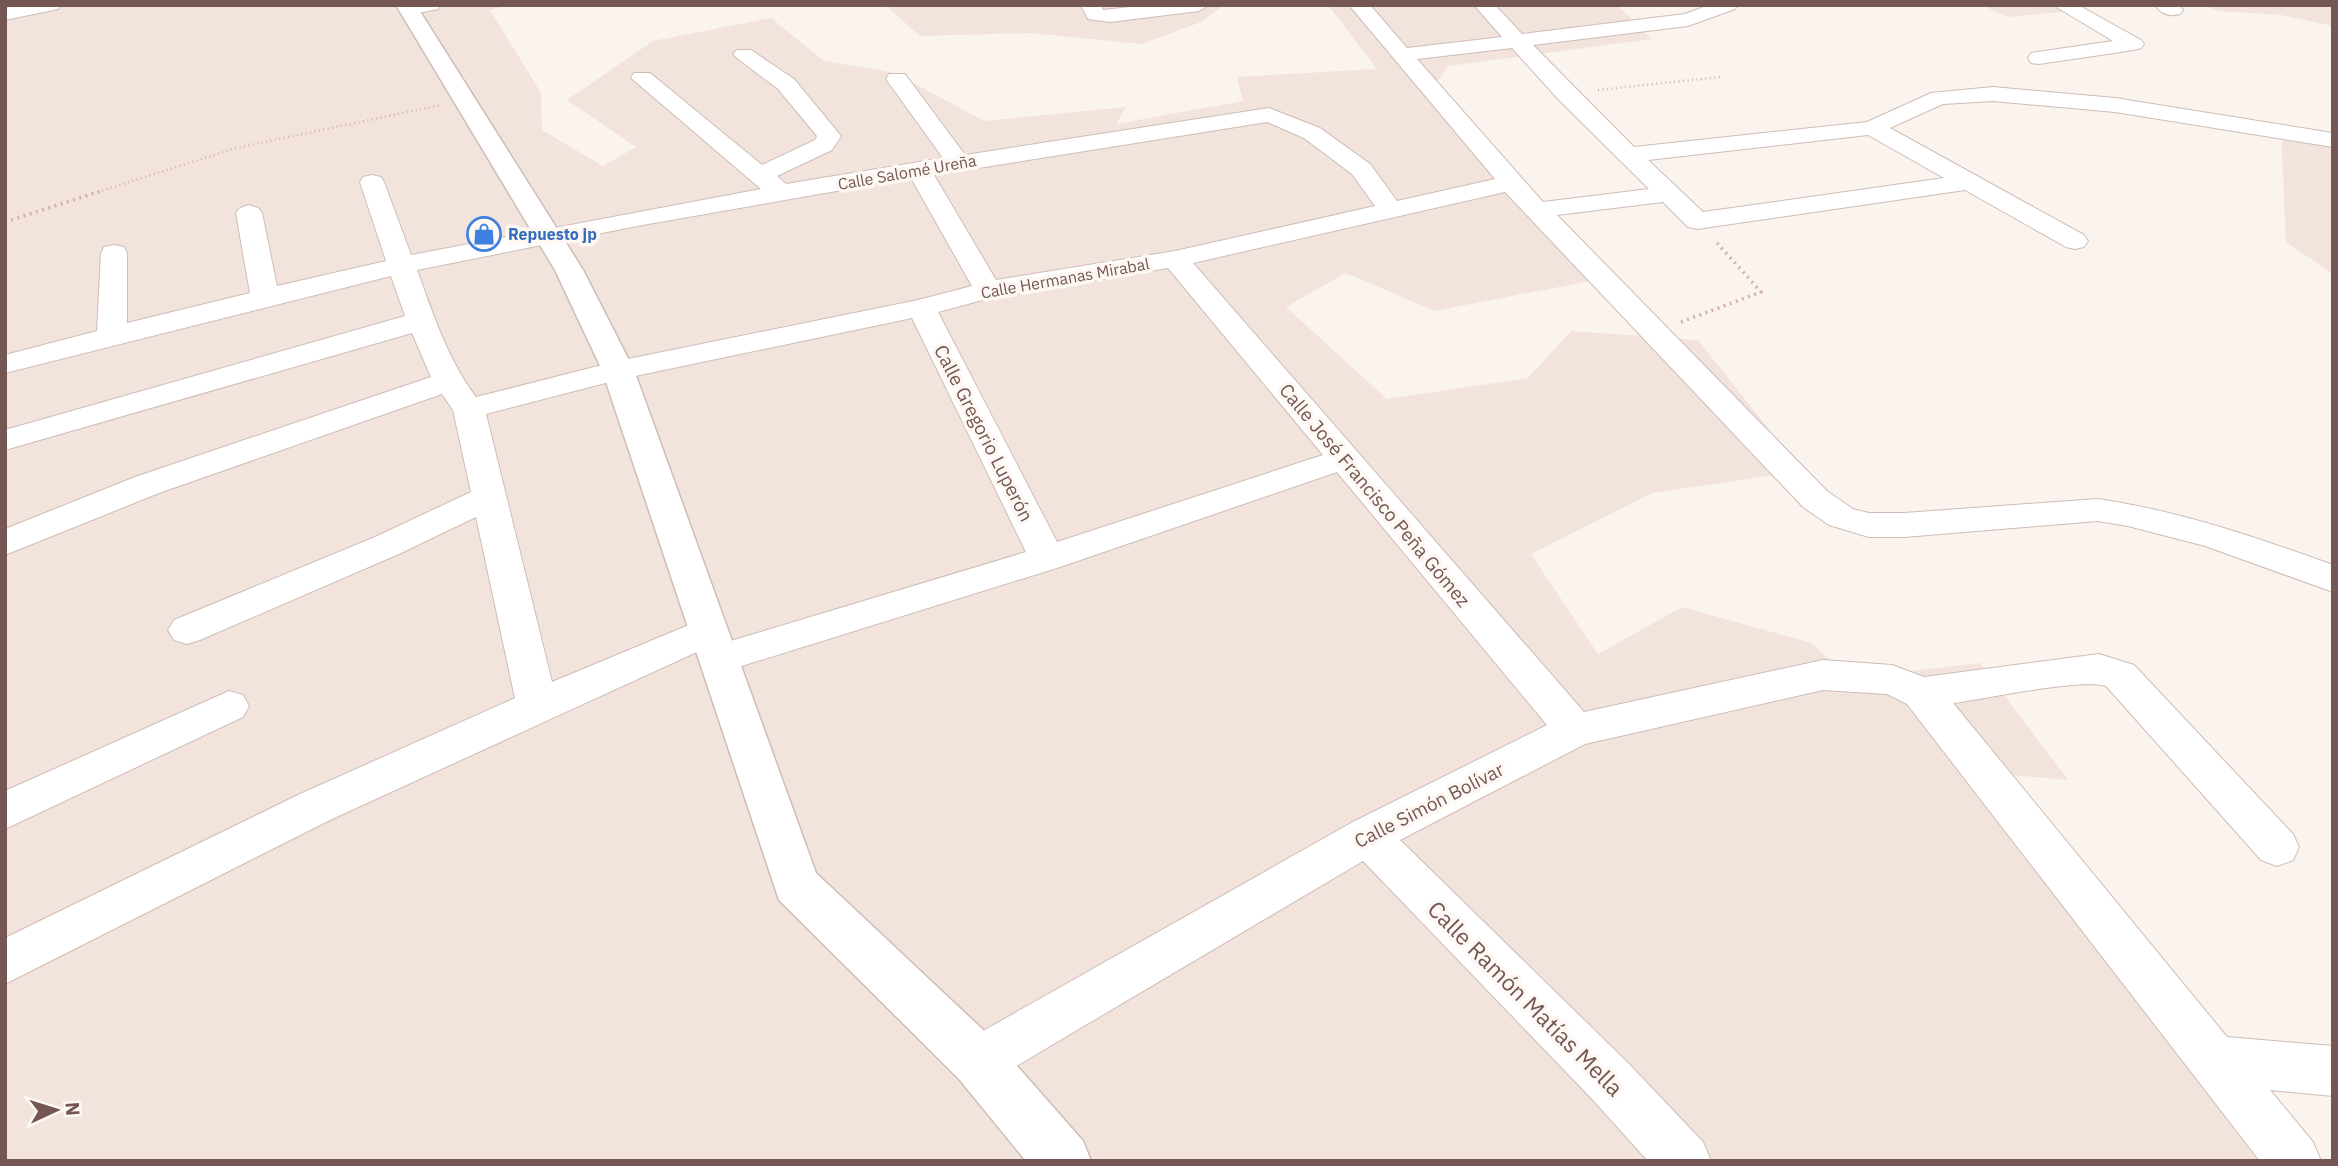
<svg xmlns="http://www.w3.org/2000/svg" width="2338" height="1166" font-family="'IBM Plex Sans',sans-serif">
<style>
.residential{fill:#f2e4dc}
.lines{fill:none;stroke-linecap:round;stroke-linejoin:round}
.minor-casing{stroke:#cfbcb6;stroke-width:2}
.tertiary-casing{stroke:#cfbcb6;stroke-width:3}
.path-far1{stroke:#d3b2aa;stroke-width:2.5;stroke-dasharray:1 3.5;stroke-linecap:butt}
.path{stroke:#d3b2aa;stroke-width:3.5;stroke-dasharray:2 4.5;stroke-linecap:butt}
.minor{fill:#fff;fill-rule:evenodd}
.tertiary{fill:#fff;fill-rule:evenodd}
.labels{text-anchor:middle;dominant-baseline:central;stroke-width:7;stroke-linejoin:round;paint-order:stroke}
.far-street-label{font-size:16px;fill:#745752;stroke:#fef8f4}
.far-shop-label{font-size:16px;font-weight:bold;fill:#366cbe;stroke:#fef8f4;text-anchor:start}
.street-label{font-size:19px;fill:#745752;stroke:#fef8f4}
.near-street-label{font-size:23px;fill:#745752;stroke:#fef8f4}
</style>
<rect width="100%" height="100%" fill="#fbf3ed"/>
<!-- residential -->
<path class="residential" d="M5 5H509L490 10 541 93 542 130 603 166 636 147 567 100 653 41 771 18 824 61 895 73 984 121 1126 107 1116 124 1243 101 1237 77 1377 69 1328 5H1617L1652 39 1448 66 1431 90 1611 277 1434 311 1346 273 1286 307 1387 399 1528 378 1571 331 1698 340 1802 471 1652 493 1531 554 1598 654 1682 607 1811 643 1849 678 1980 663 2068 780 2012 775 2319 1161H5Z
M885 5H1224L1201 22 1142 44 1031 33 920 36Z
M1982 5H2073L2081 10 2008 17Z
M2203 5H2333V26L2281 15 2219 11Z
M2281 131H2333V274L2286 242Z"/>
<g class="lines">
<!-- minor casing -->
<g class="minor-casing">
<path id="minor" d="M19 5H61L58 9 5 20V8Z
M401 5H441L438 9 408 15 401 13 398 9Z
M1081 5H1101L1103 10 1149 5H1209L1199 11 1110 22 1088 19Z
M1349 5H1370L1407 48 1502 37 1474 5H1495L1522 34 1685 14 1709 5H1738L1735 9 1688 26 1533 45 1634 147 1867 122 1931 93 1993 87 2115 98 2333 133V147L2115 112 1993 101 1943 104 1890 128 2084 235 2088 241 2084 247 2075 249 2066 247 1965 190 1697 229 1688 227 1663 202 1557 215 1827 491 1853 509 1869 513H1904L2098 499C2179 511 2256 537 2333 565V592L2205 546 2128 526 2098 521 1904 537H1869L1829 525 1803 507 1505 192 1193 263 1584 712 1823 660 1892 665 1924 677 2099 654 2134 665 2293 834 2299 847 2293 860 2277 866 2261 860 2106 686C2080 678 1985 699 1953 703L2227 1037 2333 1046V1096L2270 1090 2313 1142 2321 1161H2260L1907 704 1887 694 1823 690 1585 744 1400 840 1629 1064 1703 1142 1711 1161H1648L1593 1100 1363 861 996 1078 978 1085 960 1078 953 1061 960 1044 1351 823 1547 725 1337 472 1060 567 732 669 718 673 704 669 699 659 704 649 1026 552 912 318 621 379 486 414 552 682 708 617 721 621 727 631 721 641 330 820 5 984V938L300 794 515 698 476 517 401 553 200 640 187 644 174 640 168 630 174 620 375 537 471 492 453 410 442 394 159 493 5 555V529L135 477 431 377 412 333 5 450V430L405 316 391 276 5 373V355L97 331 101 253 104 247 114 245 124 247 127 253V323L250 293 236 213 240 208 249 205 258 208 262 213 277 286 386 261 360 182 363 177 372 175 381 177 384 182 411 255 761 189 631 78 634 73H650L762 165 815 140 817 136 778 89 737 58 733 54 737 50H751L794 79 841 136 832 150 777 176 786 184 943 158 886 79 889 74H905L965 155 1269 108 1320 128 1370 164 1397 201 1495 179ZM1512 48 1558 99 1649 189 1543 202 1417 59ZM1267 122 1304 138 1352 174 1375 206 1175 251 996 280 934 175ZM1868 135 1944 178 1703 212 1648 160ZM911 178 972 286 918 300 618 361 476 397C448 360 433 314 417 270L637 226ZM1168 268 1323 455 1057 542 938 312 990 298Z
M2053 5H2078L2141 40 2144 44 2141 48 2134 50 2039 64 2031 63 2028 58 2031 53 2113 41Z
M2155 5H2179L2183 10 2180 14C2170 17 2161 14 2155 5Z
M229 691 243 695 249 706 243 717 5 829V791Z"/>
</g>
<!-- tertiary casing -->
<g class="tertiary-casing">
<path id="tertiary" d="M396 5H416L583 270 634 370 816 873 997 1043 1083 1141 1091 1161H1026L959 1079 779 900 602 370 555 270Z"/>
</g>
<!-- path-far1 -->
<path class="path-far1" d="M1598 90 1720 77
M98 192 236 148 441 105"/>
<!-- path -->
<path class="path" d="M5 222 104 190
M1681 322 1761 292 1717 243"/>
<!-- minor -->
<use href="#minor" class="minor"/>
<!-- tertiary -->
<use href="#tertiary" class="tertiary"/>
</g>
<!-- icons -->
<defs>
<g id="shop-ring" transform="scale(1.75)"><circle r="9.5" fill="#fef8f4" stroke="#3f7fe0" stroke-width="1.5"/><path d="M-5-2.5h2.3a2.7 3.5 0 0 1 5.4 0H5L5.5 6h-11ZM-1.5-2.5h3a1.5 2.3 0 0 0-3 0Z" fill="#3f7fe0"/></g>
</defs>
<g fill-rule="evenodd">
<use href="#shop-ring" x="484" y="234"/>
</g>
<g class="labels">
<!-- far-street labels -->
<g class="far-street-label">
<text transform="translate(907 172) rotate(-10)">Calle Salomé Ureña</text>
<text transform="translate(1065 278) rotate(-10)">Calle Hermanas Mirabal</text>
</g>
<!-- far-shop labels -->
<g class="far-shop-label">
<text x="508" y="234">Repuesto jp</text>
</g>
<!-- street labels -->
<g class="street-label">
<text transform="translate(984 433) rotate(63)">Calle Gregorio Luperón</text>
<text transform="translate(1375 495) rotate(50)">Calle José Francisco Peña Gómez</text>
<text transform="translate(1429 805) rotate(-27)">Calle Simón Bolívar</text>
</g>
<!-- near-street labels -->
<g class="near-street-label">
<text transform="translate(1526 998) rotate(45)">Calle Ramón Matías Mella</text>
</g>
</g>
<!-- border -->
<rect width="2338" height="1166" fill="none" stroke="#745752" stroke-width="14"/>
<!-- north arrow -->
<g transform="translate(56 1110) rotate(86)" stroke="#fef8f4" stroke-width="5" paint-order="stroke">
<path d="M0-5L12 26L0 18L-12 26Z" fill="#745752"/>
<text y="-10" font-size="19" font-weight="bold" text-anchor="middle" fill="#745752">N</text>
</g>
</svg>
